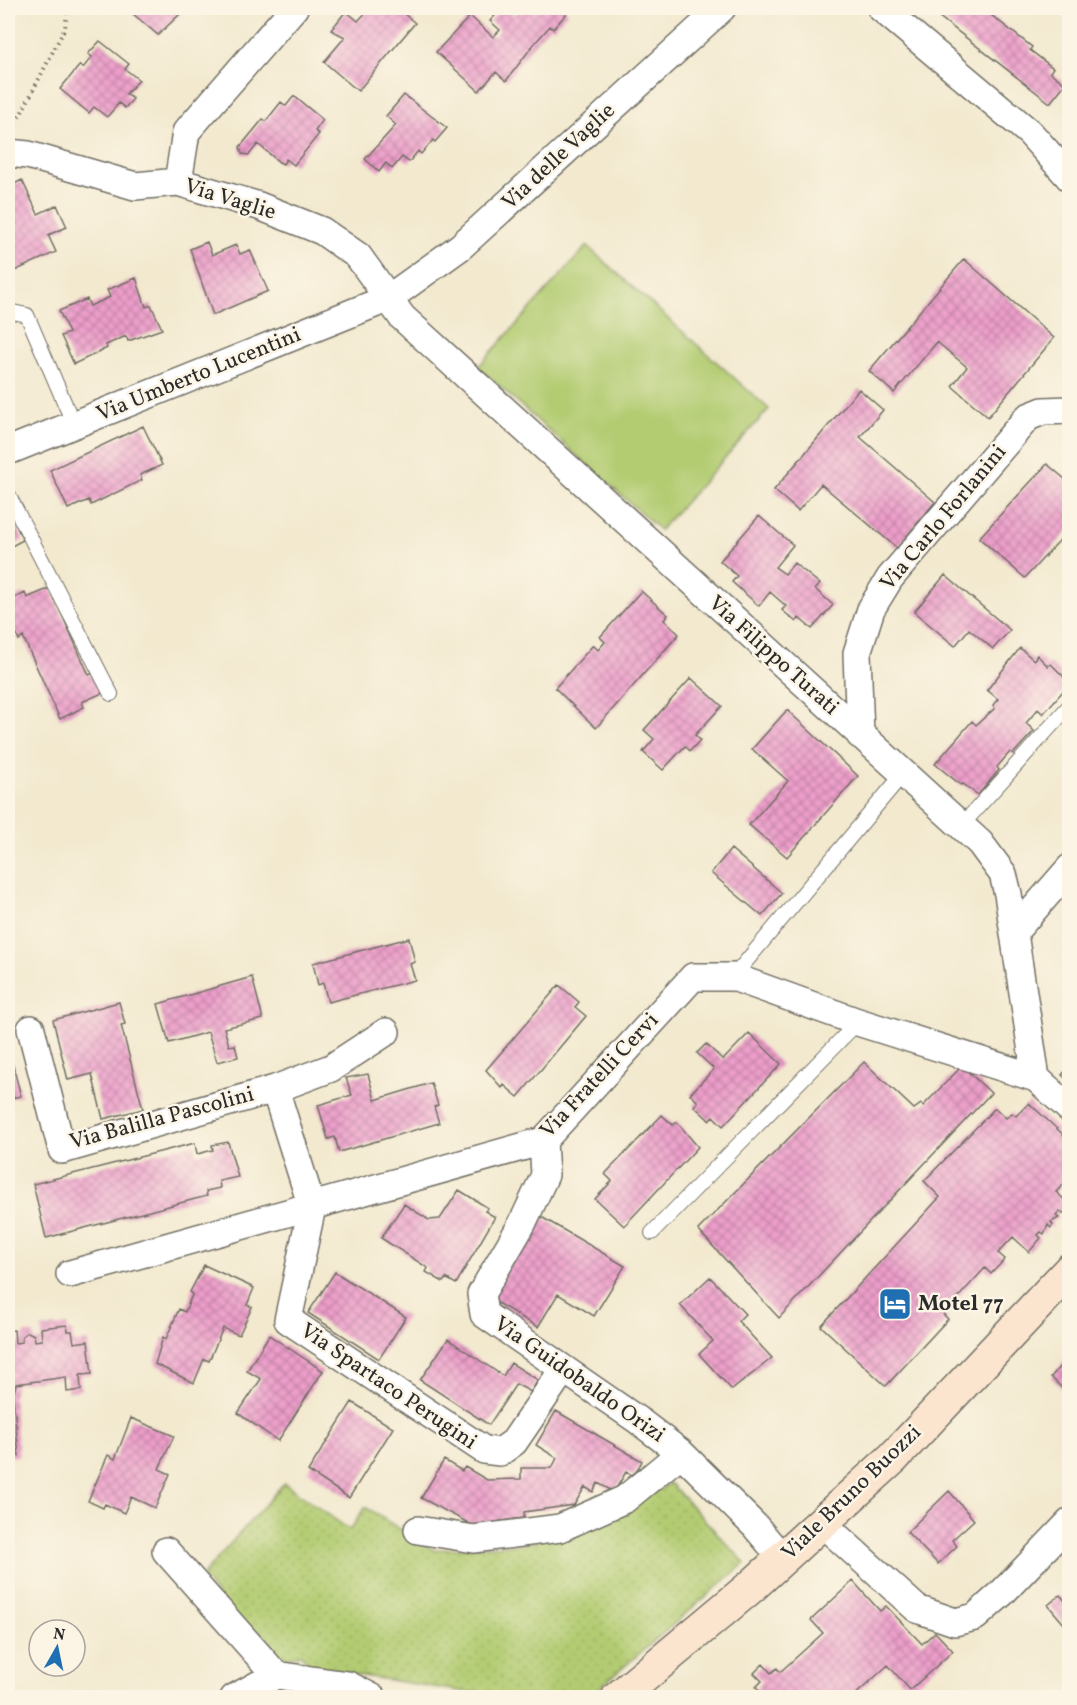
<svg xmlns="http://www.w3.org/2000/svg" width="1077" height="1705" font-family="Vollkorn,serif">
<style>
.green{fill:url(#green-dots);stroke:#6f7c4e;stroke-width:1.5}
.pitch{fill:#b3cc72;stroke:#6f7c4e;stroke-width:1.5}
.building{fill:url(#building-cross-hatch)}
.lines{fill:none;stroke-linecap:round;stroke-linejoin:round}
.lane-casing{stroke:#716e64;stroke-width:16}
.street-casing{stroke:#716e64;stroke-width:30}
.secondary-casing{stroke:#716e64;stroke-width:36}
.path{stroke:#716e64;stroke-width:4;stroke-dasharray:1.5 4.5;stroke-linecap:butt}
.lane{stroke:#fff;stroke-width:14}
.street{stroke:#fff;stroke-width:27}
.secondary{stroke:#fbe5cf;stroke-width:33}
.labels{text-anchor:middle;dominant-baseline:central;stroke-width:5;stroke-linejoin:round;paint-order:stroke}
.street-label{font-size:22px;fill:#2b2b2b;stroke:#fcf5e5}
.poi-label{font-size:22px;font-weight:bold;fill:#2b2b2b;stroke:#fcf5e5;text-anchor:start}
</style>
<defs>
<pattern id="green-dots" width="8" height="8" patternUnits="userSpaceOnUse" patternTransform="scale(1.5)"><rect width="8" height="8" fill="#b3cc72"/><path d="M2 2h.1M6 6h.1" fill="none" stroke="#9aaf63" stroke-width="1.8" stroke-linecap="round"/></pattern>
<pattern id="building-cross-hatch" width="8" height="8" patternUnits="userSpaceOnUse" patternTransform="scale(1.5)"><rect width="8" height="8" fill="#ed9eca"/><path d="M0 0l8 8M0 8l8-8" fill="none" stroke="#c081a4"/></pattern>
</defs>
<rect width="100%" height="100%" fill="#fcf5e5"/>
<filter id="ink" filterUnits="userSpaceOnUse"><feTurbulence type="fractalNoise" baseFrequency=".0167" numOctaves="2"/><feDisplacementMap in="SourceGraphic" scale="12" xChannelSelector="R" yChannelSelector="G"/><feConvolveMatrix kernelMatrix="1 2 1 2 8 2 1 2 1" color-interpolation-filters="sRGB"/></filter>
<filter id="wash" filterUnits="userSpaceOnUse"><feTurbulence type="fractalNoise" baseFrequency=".008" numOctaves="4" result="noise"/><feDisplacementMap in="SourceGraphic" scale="24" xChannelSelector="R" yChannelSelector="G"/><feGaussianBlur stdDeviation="1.35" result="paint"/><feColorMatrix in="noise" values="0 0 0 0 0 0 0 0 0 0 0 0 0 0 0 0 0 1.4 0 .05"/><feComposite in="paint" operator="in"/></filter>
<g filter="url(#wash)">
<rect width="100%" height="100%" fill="#f2e9cf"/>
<!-- green -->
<path class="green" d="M284 1483 350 1530 365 1507 433 1550 523 1544 600 1525 670 1483 745 1563 592 1694 579 1698 499 1697 312 1668 301 1654 270 1663 202 1576Z"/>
<!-- pitch -->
<path class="pitch" d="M587 246 769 409 660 530 478 367Z"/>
<g id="blocks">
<!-- building -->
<path class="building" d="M137 8H181L179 11 181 13 158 35 132 13Z
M370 8H397L415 23 358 91 324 62 345 37 331 30 346 11 358 21Z
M502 8 513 15 520 8H564L568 12 553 29 550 26 534 44 506 81 496 72 479 91 436 52 470 16 493 37 500 30 490 21Z
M936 8H982L1032 47 1030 50 1053 68 1050 72 1065 84 1050 103 933 12Z
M100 41 129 64 125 69 139 80 126 94 133 99 125 108 119 103 107 117 94 107 89 113 60 89 80 65 83 68 92 57 88 54Z
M404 95 447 128 435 142 433 140 421 154 418 151 409 162 402 157 392 169 386 163 379 172 365 159 396 125 386 116Z
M294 96 323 120 315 131 319 134 294 165 286 159 283 164 279 162 258 144 249 155 242 154 240 147 263 119 266 121 281 102 286 106Z
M22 180 38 214 57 205 67 227 48 235 56 252 8 274V187Z
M207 242 212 255 236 245 240 254 250 250 268 291 213 315 190 249Z
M964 259 1054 338 988 417 952 386 967 367 937 342 894 393 869 371Z
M136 278 146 307 151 305 162 329 128 341 126 336 106 345 107 348 74 364 61 336 69 333 59 311 87 299 90 306 110 297 107 290Z
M859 389 883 410 860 437 935 502 897 548 821 484 798 511 774 490Z
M143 426 162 465 140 475 142 480 91 505 89 500 68 509 50 470Z
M1047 464 1065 479 1070 474V529L1025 578 979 538Z
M8 508 23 540 8 548Z
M759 516 793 545 775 567 785 574 794 563 820 584 815 589 833 605 812 629 799 618 796 622 782 610 786 606 770 592 759 606 732 582 737 576 720 561Z
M945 575 1010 630 993 649 969 629 955 646 914 612Z
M50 588 89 675 95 672 105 692 82 702 84 707 60 719 23 637 19 640 8 616V601L25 593 27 598Z
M641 591 668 615 664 620 679 634 596 728 555 688 593 645 598 650 605 642 600 637Z
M1020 648 1034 660 1037 655 1048 666 1051 664 1070 683 1043 714 1038 709 1026 723 1034 731 1013 754 1010 752 997 767 999 770 978 795 963 784 961 785 935 764 972 721 976 725 995 708 993 705 998 699 987 690Z
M691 678 722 706 695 735 700 740 690 751 685 746 663 770 643 752 654 739 644 730Z
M787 710 858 776 787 857 749 825 788 781 752 749Z
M731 849 782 893 762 916 711 873Z
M409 938 415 962 410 964 415 980 328 1002 323 983 318 985 313 963Z
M252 977 263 1019 224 1028 229 1046 235 1045 238 1057 217 1062 208 1032 169 1043 158 1004Z
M559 985 579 1002 575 1007 586 1016 518 1097 504 1085 502 1088 486 1070Z
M119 1002 125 1024 121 1025 143 1109 103 1119 92 1074 68 1080 53 1020Z
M749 1033 781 1064 723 1126 713 1116 709 1120 694 1106 698 1102 690 1094 714 1069 697 1053 706 1044 723 1060Z
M8 1047 21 1096 8 1099Z
M864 1062 914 1109 921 1104 923 1106 962 1066 991 1093 779 1318 698 1230Z
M1070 1066V1082L1062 1075Z
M368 1074 375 1100 431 1083 438 1105 434 1107 439 1123 339 1152 335 1137 328 1139 318 1105 352 1095 346 1078Z
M1029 1103 1070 1141V1178L1056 1192 1067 1202 1070 1198V1207L1063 1214 1060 1211 1056 1216 1059 1218 1051 1222 1053 1225 1051 1228 1048 1225 1044 1234 1041 1232 1038 1235 1041 1238 1029 1252 1013 1237 998 1253 1005 1259 991 1274 985 1268 943 1314 948 1319 886 1386 821 1326 940 1197 924 1181 995 1108 1006 1118 1012 1113 1016 1116Z
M662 1115 673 1125 677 1122 698 1147 624 1226 595 1199 612 1181 605 1174Z
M228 1142 238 1177 219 1181 220 1188 206 1191 207 1196 46 1238 33 1184 195 1143 197 1154 213 1150 212 1145Z
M459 1190 488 1208 485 1211 495 1217 456 1284 446 1278 443 1282 426 1272 428 1268 381 1238 404 1204 429 1220 440 1219Z
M538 1215 625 1266 594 1316 558 1294 538 1327 487 1297Z
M204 1265 254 1288 247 1305 252 1307 239 1335 223 1328 209 1361 204 1359 194 1383 155 1364 163 1337 166 1339 179 1309 185 1312 192 1295 190 1292Z
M335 1272 406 1317 379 1359 308 1313Z
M710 1277 745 1314 738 1321 772 1358 732 1390 699 1354 713 1341 680 1305Z
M67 1325 68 1331H72L74 1343 88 1341 92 1374 80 1375 81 1390 67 1392 66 1377 16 1384 13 1397 19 1456 8 1457V1331L14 1330 15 1343 22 1342V1336L28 1332 34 1335 35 1341 42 1340 41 1328Z
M269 1335 323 1371 278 1441 238 1413 261 1379 247 1371Z
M448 1339 503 1376 511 1363 538 1380 531 1392 516 1384 489 1425 420 1380Z
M1070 1354V1396L1051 1377Z
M352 1402 393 1428 349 1498 308 1471Z
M556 1411 642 1461 634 1476 626 1472 614 1492 598 1483 593 1492 585 1487 574 1505 524 1512V1518L472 1525 421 1498 444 1460 462 1471 465 1467 487 1480 521 1479V1468H552L557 1458 536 1445Z
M131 1418 174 1436 159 1469 170 1474 155 1508 131 1497 124 1513 105 1504 103 1508 88 1501 108 1455 115 1459Z
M949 1491 974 1520 952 1540 957 1546 938 1564 907 1532Z
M853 1581 880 1611 886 1606 922 1644 935 1632 953 1651 910 1690 888 1665 852 1698H751L759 1690 756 1687 762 1681 754 1673 763 1664 771 1673 777 1668 780 1672 823 1633 811 1620Z
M1060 1595 1070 1606V1631L1048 1605Z"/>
</g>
</g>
<g filter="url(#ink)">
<use href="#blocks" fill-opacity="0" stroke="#716e64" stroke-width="1.5"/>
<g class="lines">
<!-- lane casing -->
<g class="lane-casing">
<path id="lane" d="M8 311 27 315 74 425
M8 494 111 694
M961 826 1070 705
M733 977 903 774
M652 1233 858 1022"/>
</g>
<!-- street casing -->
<g class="street-casing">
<path id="street" d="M881 8 1030 133 1070 178
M8 153 28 155 135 186 178 182 259 206 322 231 358 256 402 317 980 843 1003 874 1008 894 1036 1078
M178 182 186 132 294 8
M8 451 389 298 460 247 722 8
M860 735 857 653 871 609 890 578 1028 417 1043 411 1070 410
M1014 932 1070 868
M31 1029 62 1150 275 1089 312 1207 288 1320 484 1450 500 1452 514 1442 563 1370
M275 1089 331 1068 386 1032
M543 1141 545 1175 522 1224 481 1294 484 1314 639 1421 681 1453 755 1526 783 1559
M70 1274 543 1141 693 977H733L858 1022 1036 1078 1070 1109
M822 1523 917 1609 955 1622 975 1617 1001 1594 1070 1522
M418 1530 474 1539 560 1528 625 1499 681 1453
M166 1551 276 1675 348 1685 373 1698
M234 1698 276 1675"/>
</g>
<!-- secondary casing -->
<g class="secondary-casing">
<path id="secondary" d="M618 1698 753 1585 893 1458 1070 1270"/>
</g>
<!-- path -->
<path class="path" d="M12 127 21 114 65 28 68 8"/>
<!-- lane -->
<use href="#lane" class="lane"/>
<!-- street -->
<use href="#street" class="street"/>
<!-- secondary -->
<use href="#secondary" class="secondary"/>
</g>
</g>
<!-- icons -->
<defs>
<g id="hotel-square" transform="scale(1.725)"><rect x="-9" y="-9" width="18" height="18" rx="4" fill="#1f6fb2" stroke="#fcf5e5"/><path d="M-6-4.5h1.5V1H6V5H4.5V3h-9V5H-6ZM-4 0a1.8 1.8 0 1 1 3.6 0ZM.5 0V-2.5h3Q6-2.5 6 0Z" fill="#fff"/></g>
</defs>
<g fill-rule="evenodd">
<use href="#hotel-square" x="895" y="1304"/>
</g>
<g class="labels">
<!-- street labels -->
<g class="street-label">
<text transform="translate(559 157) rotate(-43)">Via delle Vaglie</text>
<text transform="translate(230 200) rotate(17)">Via Vaglie</text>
<text transform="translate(199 375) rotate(-22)">Via Umberto Lucentini</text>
<text transform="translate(944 518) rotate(-50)">Via Carlo Forlanini</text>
<text transform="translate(773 656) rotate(42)">Via Filippo Turati</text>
<text transform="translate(600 1076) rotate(-47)">Via Fratelli Cervi</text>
<text transform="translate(162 1119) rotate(-15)">Via Balilla Pascolini</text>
<text transform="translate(579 1380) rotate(35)">Via Guidobaldo Orizi</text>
<text transform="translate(388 1387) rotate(34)">Via Spartaco Perugini</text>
<text transform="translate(852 1493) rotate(-44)">Viale Bruno Buozzi</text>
</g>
<!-- poi labels -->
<g class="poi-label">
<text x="918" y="1304">Motel 77</text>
</g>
</g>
<!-- margin -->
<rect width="1077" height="1705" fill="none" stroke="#fcf5e5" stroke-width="30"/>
<!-- north arrow -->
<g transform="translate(57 1648) rotate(9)"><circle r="28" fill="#fcf5e5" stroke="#a8a49b" stroke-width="1.5"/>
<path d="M0-4.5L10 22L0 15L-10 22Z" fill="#1f6fb2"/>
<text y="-9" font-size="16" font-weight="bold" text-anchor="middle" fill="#2b2b2b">N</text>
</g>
</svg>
